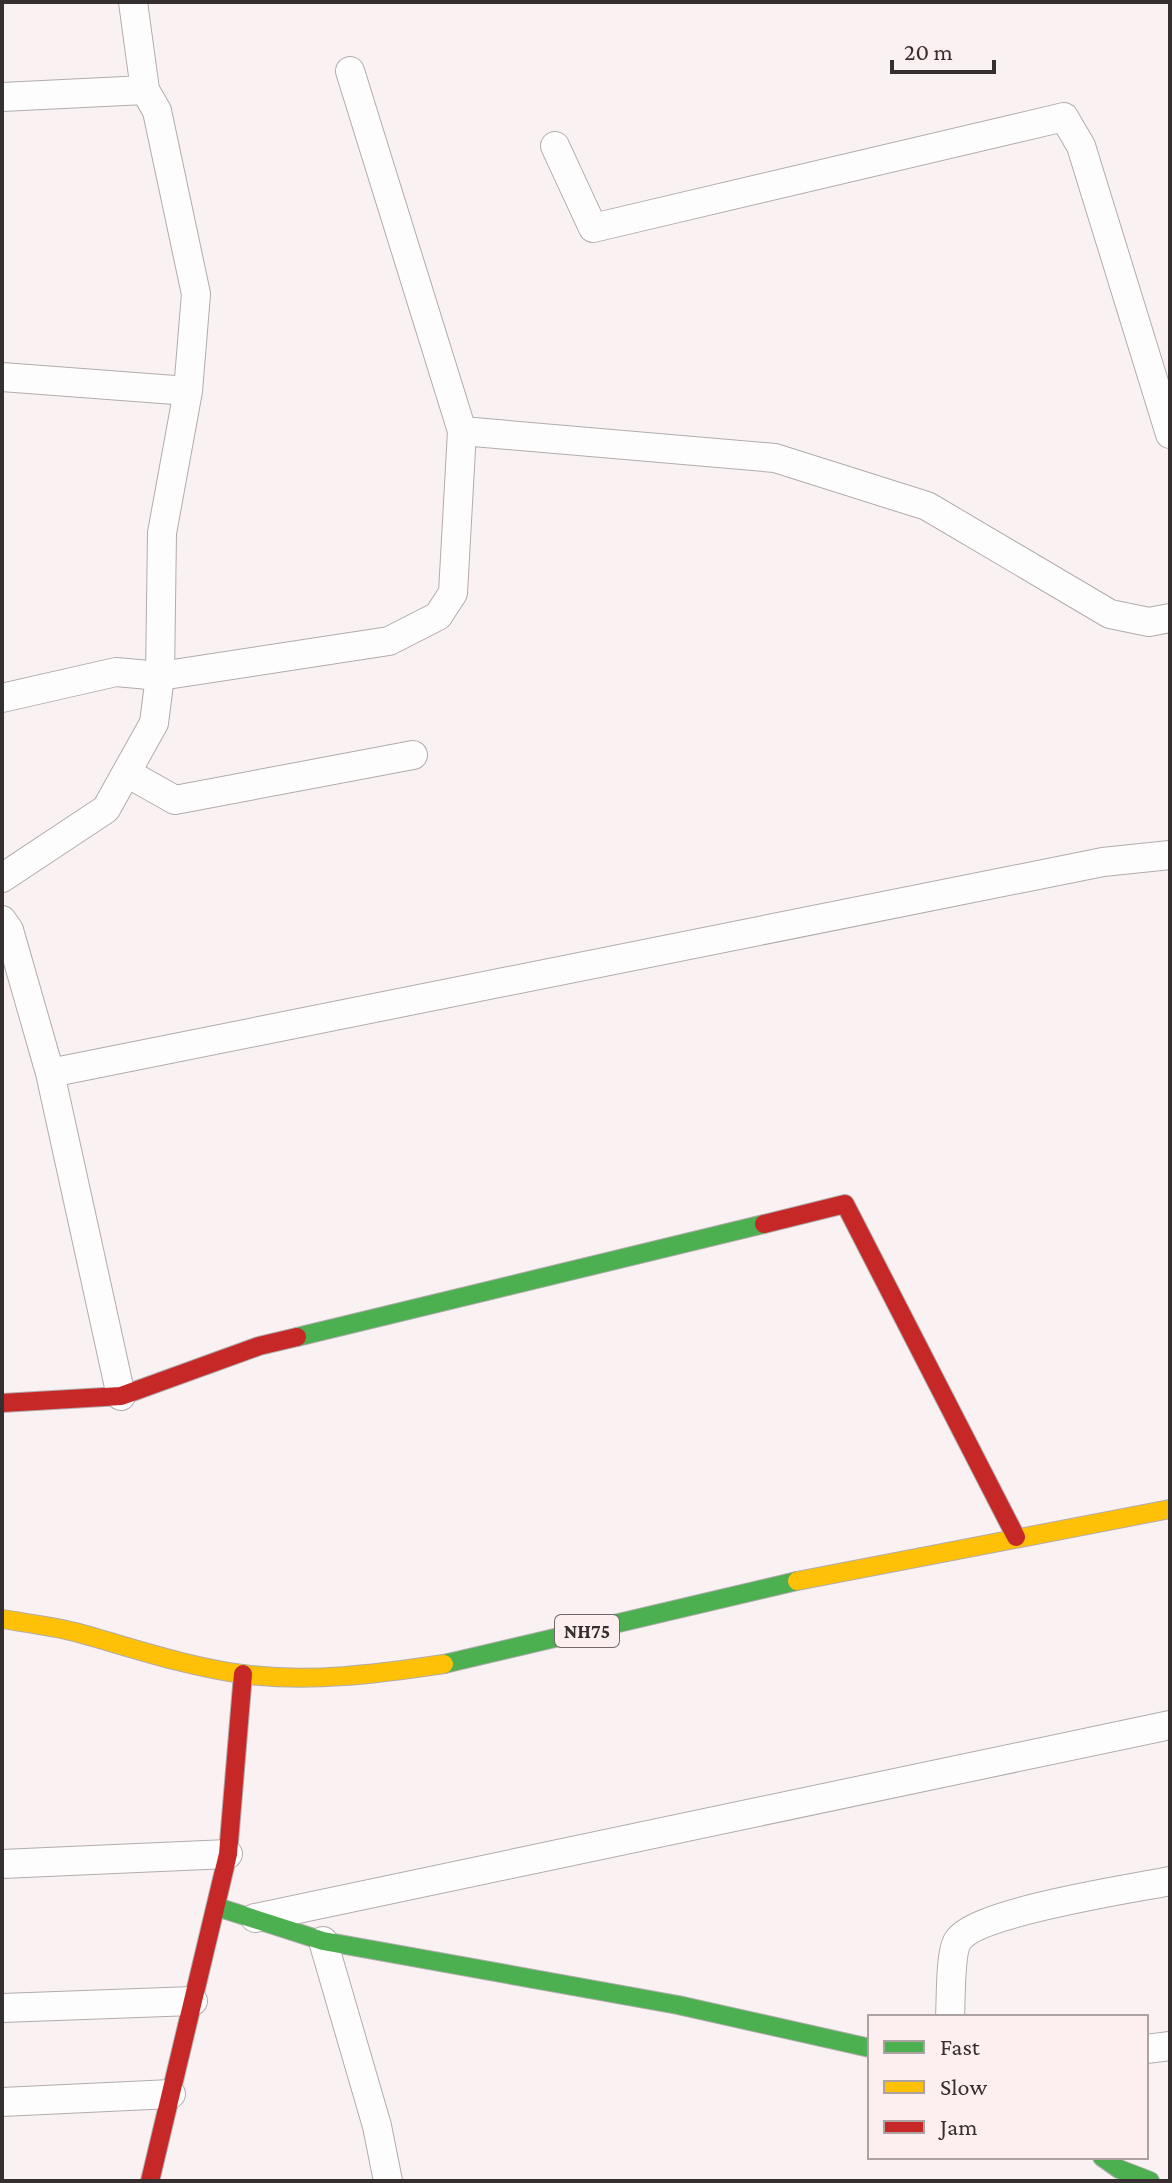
<svg xmlns="http://www.w3.org/2000/svg" width="1172" height="2183" font-family="'Crimson Pro',serif">
<style>
.lines{fill:none;stroke-linecap:round;stroke-linejoin:round}
.street-casing{stroke:#b2abac;stroke-width:30}
.fast-casing{stroke:#b2abac;stroke-width:20}
.slow-casing{stroke:#b2abac;stroke-width:20}
.jam-casing{stroke:#b2abac;stroke-width:20}
.street{stroke:#fefdfd;stroke-width:28}
.fast{stroke:#4caf50;stroke-width:18}
.slow{stroke:#ffc107;stroke-width:18}
.jam{stroke:#c62828;stroke-width:18}
.labels{text-anchor:middle;dominant-baseline:central;stroke-width:6;stroke-linejoin:round;paint-order:stroke}
.shield{fill:#fdeeef;stroke:#726869;stroke-width:2}
.shield-label{font-size:20px;font-weight:bold;fill:#362f2f}
</style>
<rect width="100%" height="100%" fill="#faf2f2"/>
<g class="lines">
<!-- street casing -->
<g class="street-casing">
<path id="street" d="M2 97 145 90
M555 146 593 228 1064 117 1081 146 1170 434
M2 377 188 391
M462 431 775 458 927 506 1110 614 1149 622 1170 618
M2 698 116 672 160 676 389 641 438 616 453 593 462 431 350 71
M127 773 175 800 413 755
M2 878 106 809 154 723 160 676 162 533 188 391 196 294 157 111 145 90 133 2
M2 920 9 930 50 1073 121 1396
M50 1073 1103 862 1170 855
M2 1864 228 1854
M255 1918 1170 1725
M323 1941 377 2126 388 2181
M2 2008 193 2001
M950 2017C951 2001 950 1955 957 1942 973 1912 1131 1889 1170 1881
M1146 2049 1170 2046
M2 2102 171 2094"/>
</g>
<!-- fast casing -->
<g class="fast-casing">
<path id="fast" d="M297 1337 764 1224
M444 1664 797 1581
M217 1907 323 1941 678 2005 870 2048
M1102 2157 1119 2169 1150 2181"/>
</g>
<!-- slow casing -->
<g class="slow-casing">
<path id="slow" d="M797 1581 1170 1509
M2 1619C26 1623 51 1626 75 1632 130 1647 184 1666 242 1674 310 1683 377 1674 444 1664"/>
</g>
<!-- jam casing -->
<g class="jam-casing">
<path id="jam" d="M764 1224 845 1204 1016 1537
M2 1403 121 1396 259 1346 297 1337
M150 2181 228 1854 243 1674"/>
</g>
<!-- street -->
<use href="#street" class="street"/>
<!-- fast -->
<use href="#fast" class="fast"/>
<!-- slow -->
<use href="#slow" class="slow"/>
<!-- jam -->
<use href="#jam" class="jam"/>
</g>
<g class="labels">
<!-- shield labels -->
<rect class="shield" x="555" y="1615" width="64" height="32" rx="6"/>
<g class="shield-label">
<text x="587" y="1631">NH75</text>
</g>
</g>
<!-- border -->
<rect width="1172" height="2183" fill="none" stroke="#362f2f" stroke-width="8"/>
<!-- legend -->
<rect x="868" y="2015" width="280" height="144" fill="#fdeeef" stroke="#ada2a2" stroke-width="2"/>
<rect x="884" y="2041" width="40" height="12" fill="#4caf50" stroke="#ada2a2" stroke-width="2"/>
<text x="940" y="2055" font-size="24" fill="#362f2f">Fast</text>
<rect x="884" y="2081" width="40" height="12" fill="#ffc107" stroke="#ada2a2" stroke-width="2"/>
<text x="940" y="2095" font-size="24" fill="#362f2f">Slow</text>
<rect x="884" y="2121" width="40" height="12" fill="#c62828" stroke="#ada2a2" stroke-width="2"/>
<text x="940" y="2135" font-size="24" fill="#362f2f">Jam</text>
<!-- scale -->
<path d="M892 60v12h102v-12" fill="none" stroke="#362f2f" stroke-width="4"/>
<text x="904" y="60" font-size="24" fill="#362f2f" stroke="#fdeeef" stroke-width="6" paint-order="stroke">20 m</text>
</svg>
